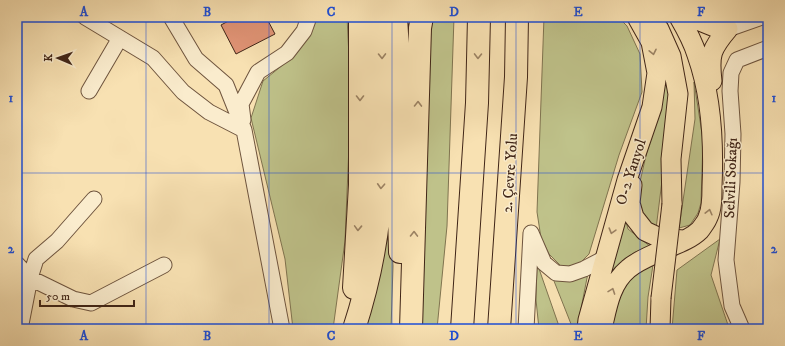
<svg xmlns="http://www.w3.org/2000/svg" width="785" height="346" font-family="'IM FELL DW Pica',serif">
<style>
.green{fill:#bfc28a;stroke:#807450}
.building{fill:#df9274;stroke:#402517}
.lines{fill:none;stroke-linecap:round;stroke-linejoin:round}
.minor-casing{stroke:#6e543e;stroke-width:17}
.major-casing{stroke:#402517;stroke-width:21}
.highway-casing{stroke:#402517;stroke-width:24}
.minor{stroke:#faeccd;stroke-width:15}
.major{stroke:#f8e1b2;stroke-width:19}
.highway{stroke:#f8e1b2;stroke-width:22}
.major-bridge-casing{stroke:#402517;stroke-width:21;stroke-linecap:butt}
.major-bridge{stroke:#f8e1b2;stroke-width:19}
.oneway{stroke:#9c8364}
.grid{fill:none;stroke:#1d4ed8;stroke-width:1;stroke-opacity:0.55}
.labels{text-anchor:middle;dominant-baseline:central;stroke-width:3;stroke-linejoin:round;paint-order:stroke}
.street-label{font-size:15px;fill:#402517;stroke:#faeccd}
.neatline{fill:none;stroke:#1d4ed8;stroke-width:1.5}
.grid-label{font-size:13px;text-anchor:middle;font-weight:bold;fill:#1d4ed8}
</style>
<rect width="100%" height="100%" fill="#f8e1b2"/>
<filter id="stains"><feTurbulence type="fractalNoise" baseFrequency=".005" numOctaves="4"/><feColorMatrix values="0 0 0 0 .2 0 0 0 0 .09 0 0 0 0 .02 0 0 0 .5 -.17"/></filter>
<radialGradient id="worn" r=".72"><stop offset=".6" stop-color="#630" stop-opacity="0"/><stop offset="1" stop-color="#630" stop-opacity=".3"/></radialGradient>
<!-- green -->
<path class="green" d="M316 17H347L351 97 345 241 333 329H293L285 259 251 118 263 81 290 59 314 26Z
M428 17H454L447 226 437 329H417Z
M544 17H618L627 26 640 54 642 92 619 155 589 254 577 266 563 268 549 254 541 238 537 212Z
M665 72 672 100 656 229 645 221 637 195Z
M694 82 703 140 701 203 698 213 690 225 679 228 695 119Z
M389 196 393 266 391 329H360Z
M623 211 628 229 651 247 635 252 619 264 605 279Z
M720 239 711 275 728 325 731 329H672L677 270Z
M537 263 560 329H539L536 300Z
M653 265 648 297 646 329H608L611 311 629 276Z
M588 273 577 329H573L552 276Z"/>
<!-- building -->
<path class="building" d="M236 17H266L275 34 236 54 221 25Z"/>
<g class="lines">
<!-- minor casing -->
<g class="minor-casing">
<path id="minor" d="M85 17 153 58 183 92 209 112 244 130
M171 17 196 59 226 85 244 130 282 329
M728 29 762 17
M89 91 120 38
M243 120 241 104 258 72 287 53 304 31 309 17
M17 264 30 278 73 299 91 303 164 265
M20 329 30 278 36 259 57 241 94 199
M526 329 531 233 544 263 556 273 570 274 584 269 605 258
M742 329 732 306 726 260 732 182 733 134 730 91 731 73 737 60 768 48"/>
</g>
<!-- major casing -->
<g class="major-casing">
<path id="major" d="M690 17 717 28 728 29
M651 20 659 29 671 56 678 94 671 159 672 204
M712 81C709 55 711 49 728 29
M632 185 630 203 634 217 645 231 660 238 683 240
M587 329 588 320 627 180 652 107 657 73 651 42 637 17
M602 329C607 308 610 284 628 269 638 260 653 255 665 249 677 244 691 239 700 230 702 227 707 221 708 217 712 209 712 197 712 187 714 143 712 97 697 55 693 42 686 29 679 17
M660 329 661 298"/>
</g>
<!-- highway casing -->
<g class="highway-casing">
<path id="highway" d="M396 17 398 51 397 133 400 252
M354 288 360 185V17
M354 329C366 292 375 252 379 213 383 180 381 147 381 115 381 82 382 50 381 17
M411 329 420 28 422 17
M462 329 477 103 479 17
M499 329 516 77 517 17"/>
</g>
<!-- minor -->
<use href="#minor" class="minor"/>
<!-- major -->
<use href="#major" class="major"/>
<!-- highway -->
<use href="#highway" class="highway"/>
<!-- major-bridge casing -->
<g class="major-bridge-casing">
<path id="major-bridge" d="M661 298 672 204"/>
</g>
<!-- major-bridge -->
<use href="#major-bridge" class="major-bridge"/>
</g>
<!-- one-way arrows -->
<defs><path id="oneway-chevron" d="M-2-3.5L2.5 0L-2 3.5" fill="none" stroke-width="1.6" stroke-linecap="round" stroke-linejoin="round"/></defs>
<g class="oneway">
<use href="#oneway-chevron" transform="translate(653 52) rotate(78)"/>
<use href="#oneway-chevron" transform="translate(382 56) rotate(89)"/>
<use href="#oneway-chevron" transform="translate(478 56) rotate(91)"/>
<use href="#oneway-chevron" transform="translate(360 98) rotate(90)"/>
<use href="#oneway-chevron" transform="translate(418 104) rotate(-89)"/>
<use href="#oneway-chevron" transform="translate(381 186) rotate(93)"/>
<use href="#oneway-chevron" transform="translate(709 212) rotate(-76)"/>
<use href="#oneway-chevron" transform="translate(358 228) rotate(92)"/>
<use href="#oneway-chevron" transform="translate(612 231) rotate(106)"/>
<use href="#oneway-chevron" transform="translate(414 234) rotate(-89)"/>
<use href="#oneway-chevron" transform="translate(612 291) rotate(-70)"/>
</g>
<!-- grid -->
<path class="grid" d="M146 17V329M269 17V329M392 17V329M516 17V329M640 17V329M17 173H768"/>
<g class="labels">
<!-- street labels -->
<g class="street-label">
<text transform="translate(631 172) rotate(-72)">O-2 Yanyol</text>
<text transform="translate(510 173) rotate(-86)">2. Çevre Yolu</text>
<text transform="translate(731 178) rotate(-88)">Selvili Sokağı</text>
</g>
</g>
<!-- margin -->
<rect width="785" height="346" fill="none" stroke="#f8e1b2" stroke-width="44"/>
<!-- north arrow -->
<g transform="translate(58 58) rotate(272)" stroke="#faeccd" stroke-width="3" paint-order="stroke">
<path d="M0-3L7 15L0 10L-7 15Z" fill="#402517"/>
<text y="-6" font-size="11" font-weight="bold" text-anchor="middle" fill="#402517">K</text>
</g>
<!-- scale -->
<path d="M40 300v6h94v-6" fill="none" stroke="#402517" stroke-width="2"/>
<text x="46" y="300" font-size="12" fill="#402517" stroke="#faeccd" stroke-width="3" paint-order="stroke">50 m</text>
<rect x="22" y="22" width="741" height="302" class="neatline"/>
<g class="grid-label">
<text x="84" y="16">A</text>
<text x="207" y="16">B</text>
<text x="331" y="16">C</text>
<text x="454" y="16">D</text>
<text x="578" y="16">E</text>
<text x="701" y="16">F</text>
<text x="11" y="102">1</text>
<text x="774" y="102">1</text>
<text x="11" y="253">2</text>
<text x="774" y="253">2</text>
<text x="84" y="340">A</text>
<text x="207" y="340">B</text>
<text x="331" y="340">C</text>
<text x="454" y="340">D</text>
<text x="578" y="340">E</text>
<text x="701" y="340">F</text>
</g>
<rect width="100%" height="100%" filter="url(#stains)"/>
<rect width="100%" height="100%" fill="url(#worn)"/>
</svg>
